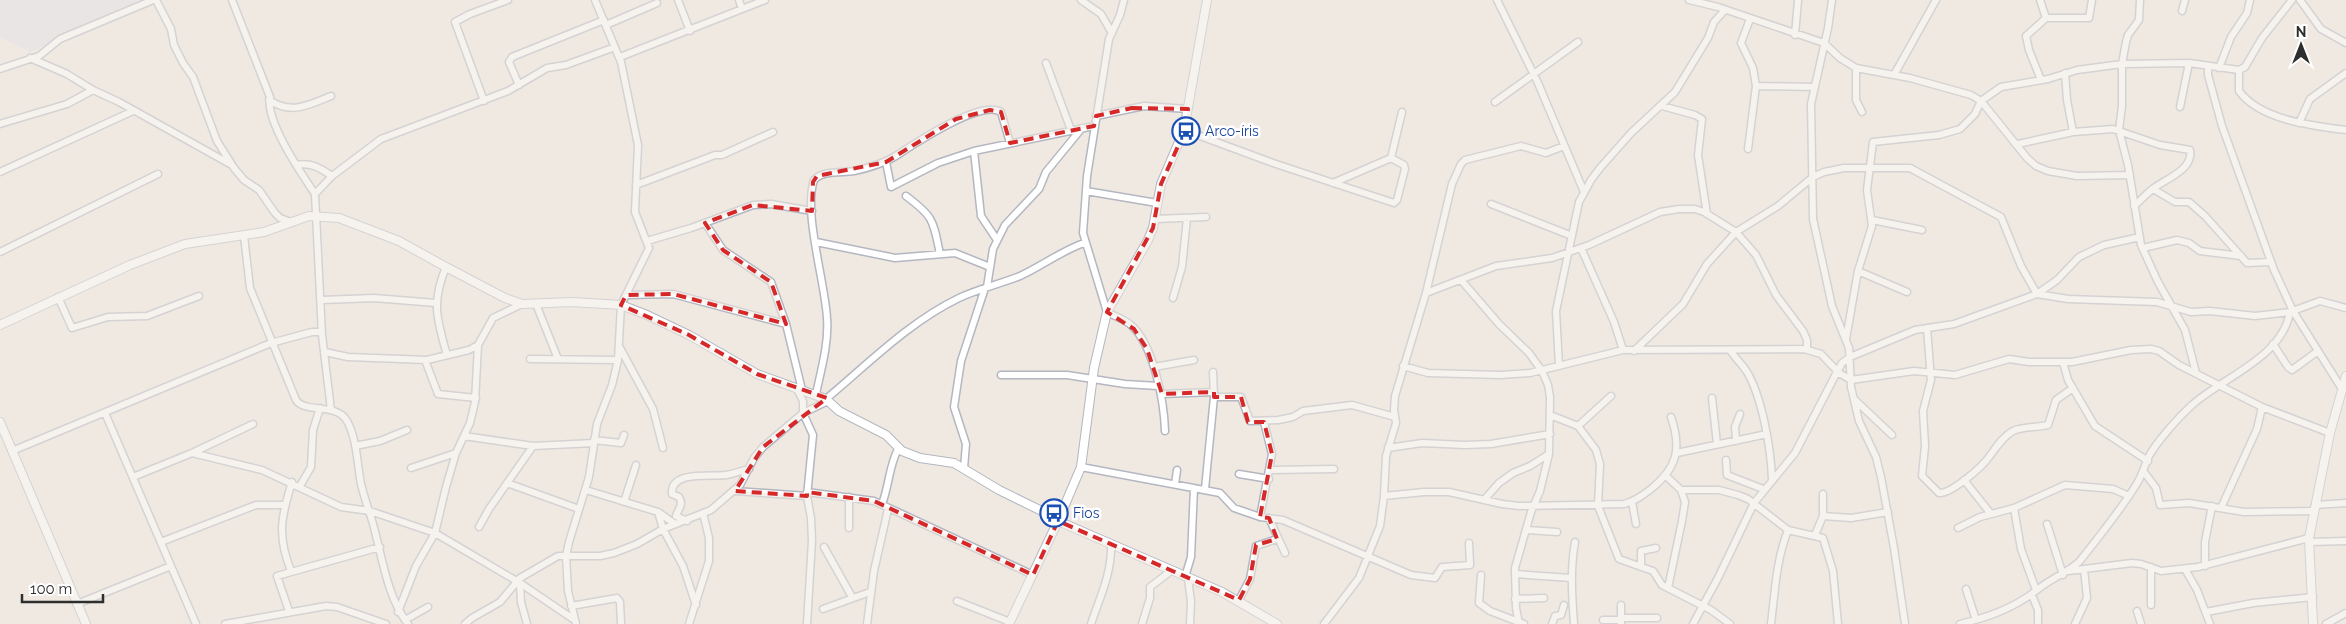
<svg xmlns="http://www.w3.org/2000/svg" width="2346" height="624" font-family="Raleway,sans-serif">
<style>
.industrial{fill:#e3e1e8}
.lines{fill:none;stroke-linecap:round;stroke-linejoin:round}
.minor-casing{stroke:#b4b7c1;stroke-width:9}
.tertiary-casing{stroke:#b4b7c1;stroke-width:10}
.minor{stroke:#fff;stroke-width:6}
.tertiary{stroke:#fff;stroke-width:8}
.marked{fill:none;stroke:#d62828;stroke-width:4;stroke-dasharray:10 6;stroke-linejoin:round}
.labels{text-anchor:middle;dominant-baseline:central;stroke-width:5;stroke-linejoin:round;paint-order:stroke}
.transit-label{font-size:14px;fill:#164399;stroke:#fff;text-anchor:start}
</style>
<rect width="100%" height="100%" fill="#efe9e1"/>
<!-- industrial -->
<path class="industrial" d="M0 0H152L153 1 30 52 0 37Z"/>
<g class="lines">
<!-- minor casing -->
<g class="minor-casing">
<path id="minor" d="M156 0 171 29 174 45 183 63 193 77 217 141 234 168 244 180 259 190 275 213 280 218 291 222
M232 0 270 97C265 121 301 173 315 194
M678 0 690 31
M739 0 742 9
M1081 0 1101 14 1112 33
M1124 0 1120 15 1109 39 1087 176 1083 233 1107 312C1114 316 1124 319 1131 325 1154 345 1164 402 1165 431
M1497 0 1538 83 1584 192
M1689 0 1718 7 1824 43 1840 58 1856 68 1910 78 1971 95 1981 101 2027 158 2036 166 2048 171 2077 176 2130 175
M1832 0 1828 28 1811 104 1813 219 1832 306 1849 348 1851 387 1859 421 1876 457 1881 477 1894 548 1905 624
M2040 0 2046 18
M2140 0 2139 20 2128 35 2126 42 2122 64V106L2119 130 2128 165 2141 245 2158 282 2185 330 2196 373
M2292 0 2262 38 2245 67 2239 70V91C2260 120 2313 126 2346 130
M2300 0 2321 29 2346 43
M2182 11 2185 0
M606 25 657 3
M1795 35 1798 0
M620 57 765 0
M30 58 67 74 93 90 119 102 230 164
M1046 63 1071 130
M2208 66V75L2222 126 2274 270 2293 311 2342 389
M1856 68V100L1862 112
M2219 68 2231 37 2247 13 2250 0
M0 69 39 56 60 39 153 0
M2065 73 2067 100 2073 132
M1894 75 1936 0
M2041 80 2029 50 2026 36 2046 18H2089L2092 0
M519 85 509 62 512 57 604 20
M1756 86 1815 87
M269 100C291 115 309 105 331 96
M484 101 455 22 470 14 508 0
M1495 102 1578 42
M1662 106 1695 115 1702 119 1698 155 1707 214
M2180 107 2189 63
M1096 116 1144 106 1188 109
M2299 123 2310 99 2346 73
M0 124 67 104 93 90
M1184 130 1273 163 1394 203 1397 200 1405 169 1404 165 1391 158 1402 112
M2018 144 2073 132 2113 129 2160 145 2190 150C2194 169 2166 179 2154 188 2147 193 2141 200 2134 206
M1748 149 1756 86 1753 68 1741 43 1750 19
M974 151 981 216 997 240
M886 162 891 187 938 163 974 151 1094 126
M296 165C311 162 320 168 332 176
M0 172 133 111
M1333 183 1391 158
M636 185 715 155H722L773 132
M2153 189 2175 202H2189L2205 216 2247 263 2271 262
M1086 191 1157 203
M906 196C934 217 933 220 940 254
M1491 204 1572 236
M1155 219 1206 217
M1872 220 1922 230
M705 223 723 250 771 282 786 324 802 390
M244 236 250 288 296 400C305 414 336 402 347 421 357 439 357 463 361 484 364 497 369 510 373 524 382 556 387 597 408 624
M647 241 691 228 753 205 771 204 812 211
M816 242 895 258 955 253 990 267
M1581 248 1614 322 1623 350
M2143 248 2177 240 2189 243 2200 251 2241 256
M0 252 158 174
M446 267C431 303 437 320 447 355
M1858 271 1907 292
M1461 280 1499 324 1529 353 1542 371 1548 385 1550 397 1549 454 1540 491 1531 512 1515 568 1516 608 1519 624
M987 287 993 249 1005 225 1039 189 1046 172 1082 128
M1426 293 1496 266 1552 258 1589 245 1660 212 1679 209H1695L1704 212 1736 232 1756 255 1776 295 1803 331 1807 340V350
M626 295 673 294 786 324
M58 297 72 328 108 317 147 316 199 296
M1173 298 1182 267 1187 218
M322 300 374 298 436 303
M536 304 558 359
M1927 328 1931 380 1923 411 1925 446 1922 476 1939 493C1951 494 1982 467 1989 457 1996 448 2002 437 2013 431 2023 426 2036 428 2048 425L2056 400 2073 388
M1846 339 1858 271 1872 226 1867 190 1873 142 1939 135 1960 129 1975 114 1981 101 2001 87 2048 79 2077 70 2122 64 2189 63 2239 70
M2273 344 2288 367 2292 370 2318 351
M620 348 653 409 663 448
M1730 350C1735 358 1742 364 1747 372 1762 397 1771 449 1772 479
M1634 351 1683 304 1707 264 1736 232 1778 206 1813 177 1824 172 1844 168H1910L2001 217 2021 266 2037 294 2068 299 2157 302 2191 312 2210 311 2255 316 2290 312 2320 301 2346 308
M325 352 348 357 427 360 469 350 478 345
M530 359 618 360
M425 360 438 394 476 398
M2063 362 2068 380 2095 426 2148 461
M1403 366 1428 373 1500 375 1530 373 1623 350 1804 349 1821 354 1839 373 1851 380 1914 371 1955 375 2009 359 2029 362H2072L2131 350 2151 349 2159 351 2179 365 2262 407 2330 433
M1559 366 1556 311 1579 202 1591 180 1600 168 1631 133 1675 92 1708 38 1714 22 1725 10
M1154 367 1194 360
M1001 375H1067L1125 384 1158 386
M797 389 803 401V413L813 435 807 496 811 518 812 541 807 624
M816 394C821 370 829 343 827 318 825 282 803 212 814 180 823 170 842 173 854 171 868 168 882 164 894 157 913 145 980 99 1001 112L1010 143
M1162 394 1214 392
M1214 397H1241L1250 421 1278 420 1293 417 1303 411 1352 405 1395 417
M1712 398 1717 444
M826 399C868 364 909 322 959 298 978 289 1000 284 1020 276 1042 266 1061 251 1084 243
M1855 400 1892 435
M331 410 322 335 315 194 332 176 381 139 508 91 547 68 566 65 615 47
M105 413 196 624
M1550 415 1578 426 1596 450 1600 464 1598 506 1619 559 1653 571 1662 585 1711 610 1730 624
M1578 426 1611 396
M464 436 533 446 594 443
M594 440 621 443 624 435
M1736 441 1735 427 1740 414
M355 446 380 441 407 430
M1388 448 1422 443 1465 445 1491 444 1550 434
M12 451 271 343 312 332H322
M192 453 253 424
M1677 453 1767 434
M1726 460 1727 475 1763 489
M1081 467 1220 493 1234 508 1260 517 1283 520 1411 575 1435 578 1442 567 1470 565 1469 543
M411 468 456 453
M964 468 966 444 954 407 961 361 985 288
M1271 470 1334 469
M2144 472 2156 488 2160 505 2189 503 2244 512 2314 511
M1239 474 1269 479
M1666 476 1681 490H1719L1738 495 1748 499 1788 530 1823 538 1833 571 1838 624
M133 477 192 453 262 470 341 507 370 511 435 533 520 583 573 619
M1964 480 1991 514
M507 483 579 509
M1175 484 1177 470
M300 486 311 467 313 430 320 408
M1205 489 1214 397 1213 372
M586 490 658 512 675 524
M735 491 807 496
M807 492 874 501 1033 575
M1384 496 1424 492H1449L1502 504 1519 506 1624 504C1635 501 1642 496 1651 489 1677 468 1682 449 1671 417
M1484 500 1499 483 1513 473 1530 466 1549 454
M624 502 636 465
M1632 502 1636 524
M882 504C889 486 889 466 898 449
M2315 505 2346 503
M2014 508 2021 549 2036 590
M2221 508 2257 429 2262 407
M658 512 663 529 683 566 696 605
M1823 516 1851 518 1888 512
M1260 517 1272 454 1264 422
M1269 518 1285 553
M687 521 676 516C678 509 684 505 679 497L672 494C670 470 711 477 726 475 733 474 741 471 749 469
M2047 524 2063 575
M479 527 489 509 533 446
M849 528V497
M1958 528 1980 517 2014 508 2065 485 2113 489 2129 496
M1527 530 1557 532
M1815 535 1823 516V494
M161 542 256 505H285
M2309 542 2346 541
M824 547 852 597
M2205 566V542L2212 506
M1641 567V551L1656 548
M2151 567V605
M2185 569 2197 590 2210 624
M291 571C277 536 281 517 292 482
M2068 571 2132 563 2141 564 2161 571 2198 567 2309 538
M1515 574 1571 578
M1481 575 1479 603 1490 611 1524 624
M1185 577 1191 557 1194 488
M1188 579 1191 601 1190 624
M520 583 521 602 527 624
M1668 588 1682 521 1685 502 1681 490
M1966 589 1976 620
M2032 595 2038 610V624
M1515 599 1544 598
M1239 600 1250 579 1256 546 1277 539
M957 601 1010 622
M77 604 171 566
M571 606 617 598 620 602 621 624
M823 609 870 592
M289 611 277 576 380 547
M2137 611 2141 624
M398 612 416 566 435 533 446 487 456 453 470 423 475 402 478 345 493 318 522 304
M2206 612 2253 603 2313 597
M1621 618H1657
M405 620 428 607
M1603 620H1621
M225 624 326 606 337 607 386 624
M465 624 472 618 500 602 520 578 558 556H600L614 553 637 544 663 529 711 510 740 485 754 458 763 447 803 413 828 401
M576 624 568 591 566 556 569 542 589 477 597 424 612 385 618 360 621 305 649 248 635 212 638 145 621 62 595 0
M689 624 709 561V538L703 513
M867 624 874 571 888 509
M1091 624C1100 597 1112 573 1111 544
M1142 624 1150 598V587L1171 571
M1324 624 1359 578 1380 526 1384 496 1386 456 1396 423 1394 410 1395 396 1426 293 1452 184 1461 164 1465 160 1521 146 1546 153 1564 146
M1552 624 1555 616 1561 615 1564 605
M1574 624C1572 596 1570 570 1575 542
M1621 624V605
M1693 624 1718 578 1754 503 1795 453 1837 372 1842 363 1850 357 1915 330 1954 324 2037 294 2057 280 2079 257 2104 245 2140 237
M1771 624C1775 591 1776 561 1788 530
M1960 624C1989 617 2014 608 2037 590 2050 579 2065 574 2079 562 2098 538 2120 511 2136 485 2142 476 2144 467 2148 458 2156 442 2179 417 2192 405 2223 377 2282 358 2290 312
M2075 624 2087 598 2084 569
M2326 624 2346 613"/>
</g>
<!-- tertiary casing -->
<g class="tertiary-casing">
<path id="tertiary" d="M0 325 130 265 185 244 264 232 309 216 339 218 399 241 446 267 505 298 522 304 572 302 621 305 647 315 689 335 757 374 826 399 839 411 886 435 902 451 920 458 954 463 999 490 1050 515 1058 521 1222 592 1277 624
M0 422 86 624
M1009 624 1058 521 1081 467 1094 368 1107 312 1148 240 1153 228 1161 184 1184 130 1207 0
M2313 624 2309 538 2330 433 2346 376"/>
</g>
<!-- minor -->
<use href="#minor" class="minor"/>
<!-- tertiary -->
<use href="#tertiary" class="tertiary"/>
</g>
<!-- marked area -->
<path d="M0 0H2346V624H0ZM1132 108 1188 109 1183 135 1161 184 1153 228 1107 312 1134 329 1147 349 1162 394 1214 392V397H1241L1248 422H1264L1272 454 1260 517 1269 518 1277 539 1256 545 1250 579 1239 600 1058 521 1033 575 874 501 807 492V496L735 491 763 447 827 398 757 374 689 335 621 305 626 295 673 294 786 324 771 282 723 250 705 223 753 205 812 211 813 182 817 176 886 162 956 119 990 110 1001 112 1010 143 1094 126 1096 116Z" fill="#efe9e1" fill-opacity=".55" fill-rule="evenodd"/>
<path class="marked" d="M1132 108 1188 109 1183 135 1161 184 1153 228 1107 312 1134 329 1147 349 1162 394 1214 392V397H1241L1248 422H1264L1272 454 1260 517 1269 518 1277 539 1256 545 1250 579 1239 600 1058 521 1033 575 874 501 807 492V496L735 491 763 447 827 398 757 374 689 335 621 305 626 295 673 294 786 324 771 282 723 250 705 223 753 205 812 211 813 182 817 176 886 162 956 119 990 110 1001 112 1010 143 1094 126 1096 116Z"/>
<!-- icons -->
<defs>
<g id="bus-ring" transform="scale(1.4375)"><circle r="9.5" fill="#fff" stroke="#1a4fb4" stroke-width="1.5"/><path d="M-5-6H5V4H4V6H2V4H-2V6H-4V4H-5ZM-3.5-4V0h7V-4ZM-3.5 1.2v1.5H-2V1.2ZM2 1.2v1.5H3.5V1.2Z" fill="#1a4fb4"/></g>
</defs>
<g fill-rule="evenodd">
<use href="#bus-ring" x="1186" y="131"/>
<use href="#bus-ring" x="1054" y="513"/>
</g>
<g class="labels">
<!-- transit labels -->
<g class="transit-label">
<text x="1205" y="131">Arco-íris</text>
<text x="1073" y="513">Fios</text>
</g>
</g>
<!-- north arrow -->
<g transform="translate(2301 45)" stroke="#ffffff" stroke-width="4" paint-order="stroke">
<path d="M0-4L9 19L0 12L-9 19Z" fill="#2e2e2e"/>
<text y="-8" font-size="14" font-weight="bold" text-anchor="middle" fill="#2e2e2e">N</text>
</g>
<!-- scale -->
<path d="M22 594v8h81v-8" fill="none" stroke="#2e2e2e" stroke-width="2.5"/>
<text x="30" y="594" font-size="15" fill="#2e2e2e" stroke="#ffffff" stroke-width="4" paint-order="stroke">100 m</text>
</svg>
